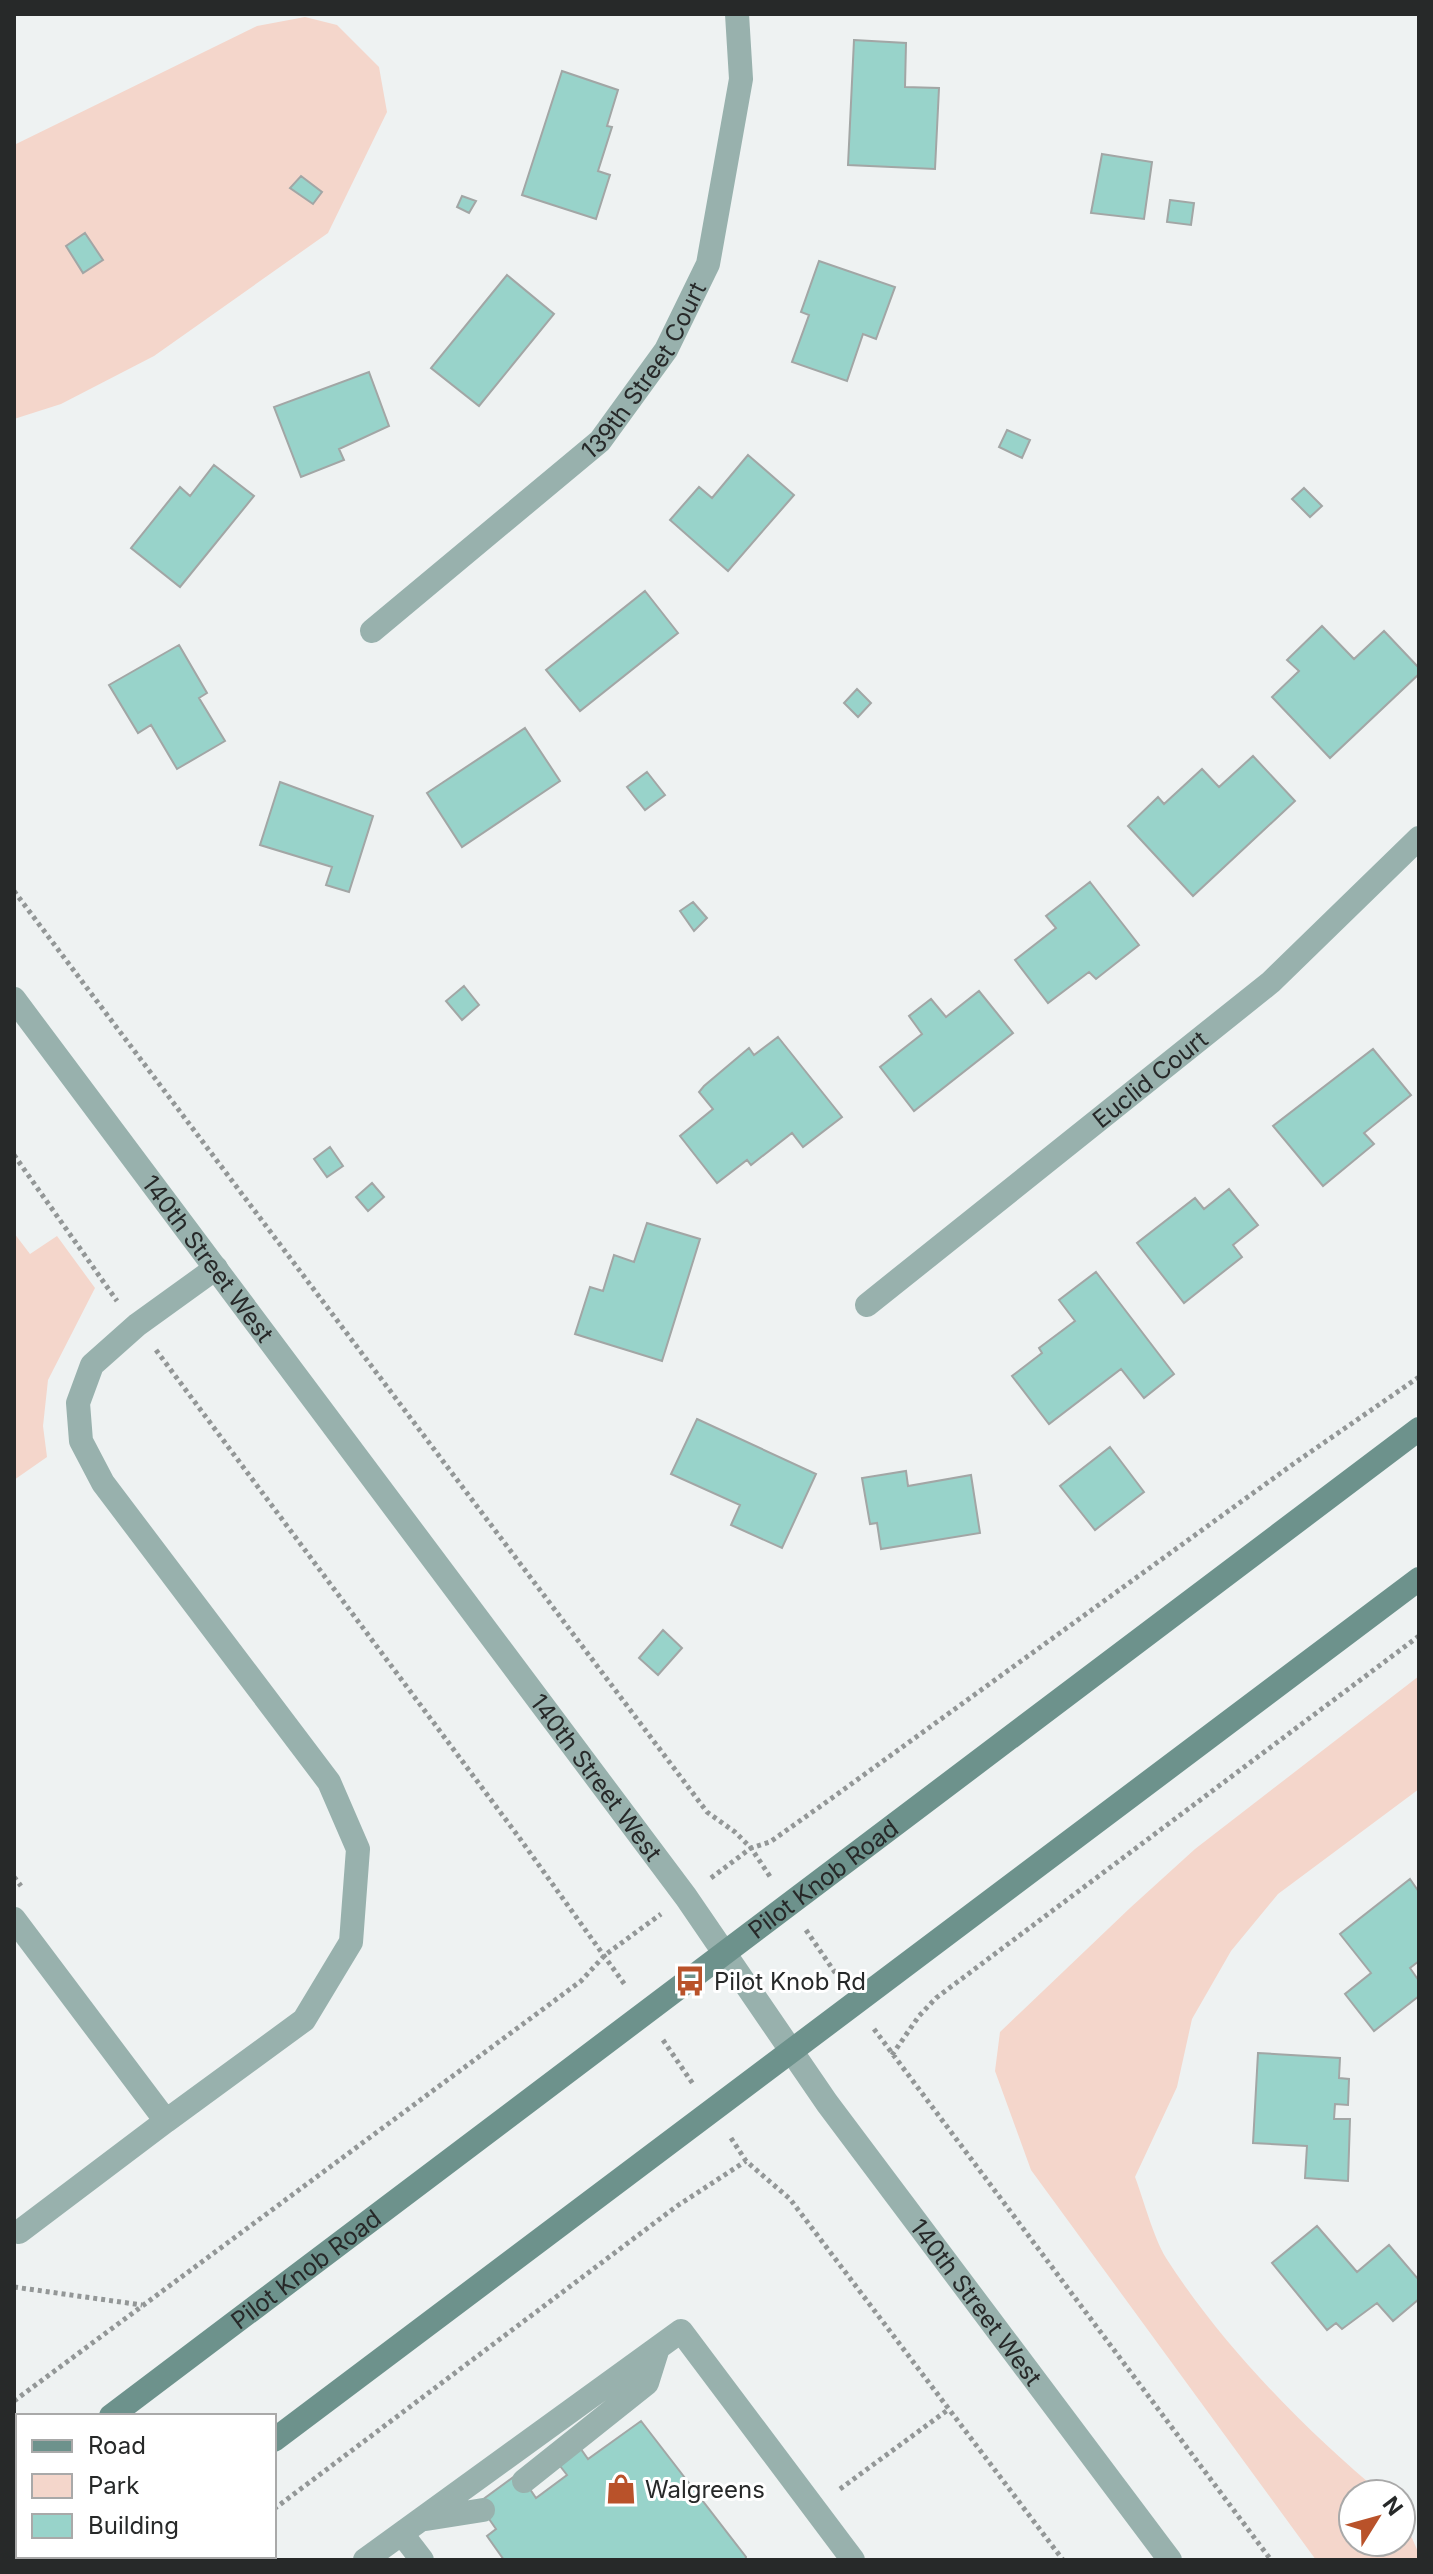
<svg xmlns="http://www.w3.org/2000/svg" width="1433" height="2574" font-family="Inter,sans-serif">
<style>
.green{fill:#f4d6cb}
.building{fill:#98d3ca;stroke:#a2a6a5;stroke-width:2}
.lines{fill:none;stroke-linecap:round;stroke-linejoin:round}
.path{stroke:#939797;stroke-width:5;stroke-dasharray:4 4;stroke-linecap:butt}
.service{stroke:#98b1ad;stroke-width:24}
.minor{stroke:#98b1ad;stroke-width:24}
.tertiary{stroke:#98b1ad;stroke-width:24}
.secondary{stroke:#6d928c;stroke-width:24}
.labels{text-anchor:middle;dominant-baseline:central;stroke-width:6;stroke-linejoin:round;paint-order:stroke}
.street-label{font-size:24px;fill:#272929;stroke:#fff}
.poi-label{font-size:24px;fill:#272929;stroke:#fff;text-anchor:start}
</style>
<rect width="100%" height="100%" fill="#eef2f2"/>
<!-- green -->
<path class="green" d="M305 17 337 25 379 67 387 112 328 233 154 356 61 404 14 419V145L257 26Z
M14 1233 30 1254 57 1236 95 1288 48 1380 43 1426 47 1457 14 1480Z
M1419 1676V1789L1278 1894 1231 1951 1192 2019 1177 2087 1135 2177C1144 2201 1153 2236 1166 2258 1221 2344 1304 2429 1382 2494H1353V2542H1401V2513L1419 2554V2560H1316L1031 2170 995 2071 1000 2032 1130 1908 1195 1849Z"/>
<!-- building -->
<path class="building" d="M854 40 906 43 905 87 939 88 935 169 848 165Z
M562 71 618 90 607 126 612 127 598 171 610 175 596 219 522 195Z
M1102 154 1152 162 1144 219 1091 213Z
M301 176 322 192 313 204 290 188Z
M462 196 476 201 469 213 457 207Z
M1170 200 1194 203 1191 225 1167 222Z
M85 233 103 260 83 273 66 246Z
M819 261 895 287 876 339 863 334 847 381 792 362 809 315 801 312Z
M507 275 554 314 479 406 431 368Z
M369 372 389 426 339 449 344 460 301 477 274 407Z
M1007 430 1030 440 1022 458 999 447Z
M748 455 794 495 728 571 670 520 699 487 712 498Z
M214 465 254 496 180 587 131 548 180 487 190 496Z
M1304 488 1322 506 1310 517 1292 499Z
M645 591 678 633 580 711 546 670Z
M1322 626 1354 659 1384 631 1419 668V674L1330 758 1272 697 1299 671 1287 660Z
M179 645 207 693 199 698 225 741 177 769 151 725 138 733 109 685Z
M857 689 871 703 858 717 844 703Z
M525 728 560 781 462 847 427 793Z
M1253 756 1295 801 1193 896 1128 826 1158 797 1164 804 1202 769 1219 787Z
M647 772 665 795 645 810 627 787Z
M280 782 373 816 349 892 326 885 332 867 260 845Z
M1090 882 1139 945 1096 979 1089 972 1048 1003 1015 960 1056 928 1046 916Z
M693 902 707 918 694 931 680 911Z
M464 986 479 1005 462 1020 446 1001Z
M979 991 1013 1033 914 1111 880 1067 922 1034 909 1016 931 999 946 1017Z
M778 1037 842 1117 803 1147 792 1133 751 1165 747 1160 717 1183 680 1136 713 1109 699 1092 704 1086 749 1048 754 1055Z
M1373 1049 1411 1095 1364 1133 1374 1144 1323 1186 1273 1126Z
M330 1147 343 1166 327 1177 314 1159Z
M372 1183 384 1197 368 1211 356 1197Z
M1229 1189 1258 1225 1233 1245 1242 1257 1184 1303 1137 1243 1195 1198 1204 1209Z
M647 1223 700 1239 662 1361 575 1334 590 1287 603 1291 614 1255 634 1262Z
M1096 1272 1174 1374 1144 1398 1121 1369 1049 1424 1012 1376 1042 1353 1039 1348 1075 1321 1059 1300Z
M697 1419 816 1474 782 1548 731 1525 740 1505 671 1474Z
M1110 1447 1144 1492 1095 1530 1060 1486Z
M906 1471 908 1486 971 1475 980 1533 881 1549 877 1523 870 1524 862 1478Z
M663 1630 682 1648 658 1675 639 1658Z
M1410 1879 1419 1892V1961L1410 1968 1419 1981V1996L1374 2031 1345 1994 1371 1973 1340 1934Z
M1258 2053 1340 2058 1339 2078 1349 2079 1348 2105 1335 2104 1334 2119H1350L1348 2181 1305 2178 1307 2146 1253 2143Z
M1317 2226 1357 2272 1389 2245 1419 2280V2299L1393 2321 1377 2303 1342 2329 1336 2323 1327 2330 1272 2263Z
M641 2421 746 2557 745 2560H504L487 2536 496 2529 478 2503 519 2473 536 2498 567 2475 557 2462 578 2445 588 2459Z"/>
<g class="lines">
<!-- path -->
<path class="path" d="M14 891 707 1812 735 1832 751 1848 770 1842 825 1803 1296 1462 1419 1377
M14 1155 117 1301
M156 1350 518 1836 625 1985
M14 1877 21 1886
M711 1878 751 1848 771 1878
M806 1930 836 1974
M874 2029 1271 2560
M663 2040 693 2084
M892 2055 919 2016 936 1998 1419 1636
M731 2138 746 2161 790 2199 1063 2560
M14 2287 142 2305
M14 2401 581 1981 605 1955 661 1914
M840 2489 949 2409
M274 2509 677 2206 746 2161
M207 2560 212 2556"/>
<!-- service -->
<path class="service" d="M14 1919 166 2121 304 2020 351 1942 358 1849 329 1782 103 1483 81 1441 78 1403 92 1365 137 1325 216 1268
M19 2232 166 2121
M524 2481 647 2383 658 2348
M426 2519 483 2510
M402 2534 422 2560
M365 2560 681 2331 853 2560"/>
<!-- minor -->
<g class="minor">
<path id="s1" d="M372 631 600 441 666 350 708 264 741 79 737 14"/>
<path id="s2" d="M867 1305 1271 982 1419 838"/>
</g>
<!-- tertiary -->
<path class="tertiary" id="s3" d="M14 999 686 1897 827 2103 1170 2560"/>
<!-- secondary -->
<g class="secondary">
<path id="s4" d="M111 2416 1419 1429"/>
<path d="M274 2440 1419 1579"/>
<path d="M14 2489 18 2486"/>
<path d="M115 2560 120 2556"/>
</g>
</g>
<!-- icons -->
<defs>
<g id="bus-bare" transform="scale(2.4)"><path d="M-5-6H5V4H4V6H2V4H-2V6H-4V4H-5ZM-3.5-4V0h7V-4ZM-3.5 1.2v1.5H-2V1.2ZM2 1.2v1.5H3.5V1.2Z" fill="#b9522a" stroke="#fff" stroke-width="2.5" paint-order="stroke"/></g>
<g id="shop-bare" transform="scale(2.4)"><path d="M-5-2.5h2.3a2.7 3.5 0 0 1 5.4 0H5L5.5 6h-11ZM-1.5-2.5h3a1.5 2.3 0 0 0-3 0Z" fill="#b9522a" stroke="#fff" stroke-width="2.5" paint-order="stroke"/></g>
</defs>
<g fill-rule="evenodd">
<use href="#bus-bare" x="690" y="1981"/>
<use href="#shop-bare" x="621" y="2489"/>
</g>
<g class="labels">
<!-- street labels -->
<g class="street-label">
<text stroke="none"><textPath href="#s1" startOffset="380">139th Street Court</textPath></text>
<text stroke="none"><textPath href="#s2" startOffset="362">Euclid Court</textPath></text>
<text stroke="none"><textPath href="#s3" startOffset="324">140th Street West</textPath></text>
<text stroke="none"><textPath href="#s3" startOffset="972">140th Street West</textPath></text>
<text stroke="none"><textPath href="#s4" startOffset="892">Pilot Knob Road</textPath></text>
<text stroke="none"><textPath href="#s4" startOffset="244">Pilot Knob Road</textPath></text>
<text stroke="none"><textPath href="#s3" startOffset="1620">140th Street West</textPath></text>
</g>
<!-- poi labels -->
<g class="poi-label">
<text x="714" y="1981">Pilot Knob Rd</text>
<text x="645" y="2489">Walgreens</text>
</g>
</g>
<!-- border -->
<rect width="1433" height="2574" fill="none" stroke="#272929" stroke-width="32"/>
<!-- legend -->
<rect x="16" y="2414" width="260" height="144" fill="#ffffff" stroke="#a9a9a9" stroke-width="2"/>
<rect x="32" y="2440" width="40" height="12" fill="#6d928c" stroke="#a9a9a9" stroke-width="2"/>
<text x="88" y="2454" font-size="24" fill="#272929">Road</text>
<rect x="32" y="2474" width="40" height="24" fill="#f4d6cb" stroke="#a9a9a9" stroke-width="2"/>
<text x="88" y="2494" font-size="24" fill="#272929">Park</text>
<rect x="32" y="2514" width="40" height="24" fill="#98d3ca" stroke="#a9a9a9" stroke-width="2"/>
<text x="88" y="2534" font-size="24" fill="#272929">Building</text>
<!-- north arrow -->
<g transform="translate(1377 2518) rotate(53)"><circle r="38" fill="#ffffff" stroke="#a9a9a9" stroke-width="2"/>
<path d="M0-6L14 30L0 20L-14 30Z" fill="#b9522a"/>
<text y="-12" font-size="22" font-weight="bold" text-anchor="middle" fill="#272929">N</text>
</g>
</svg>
